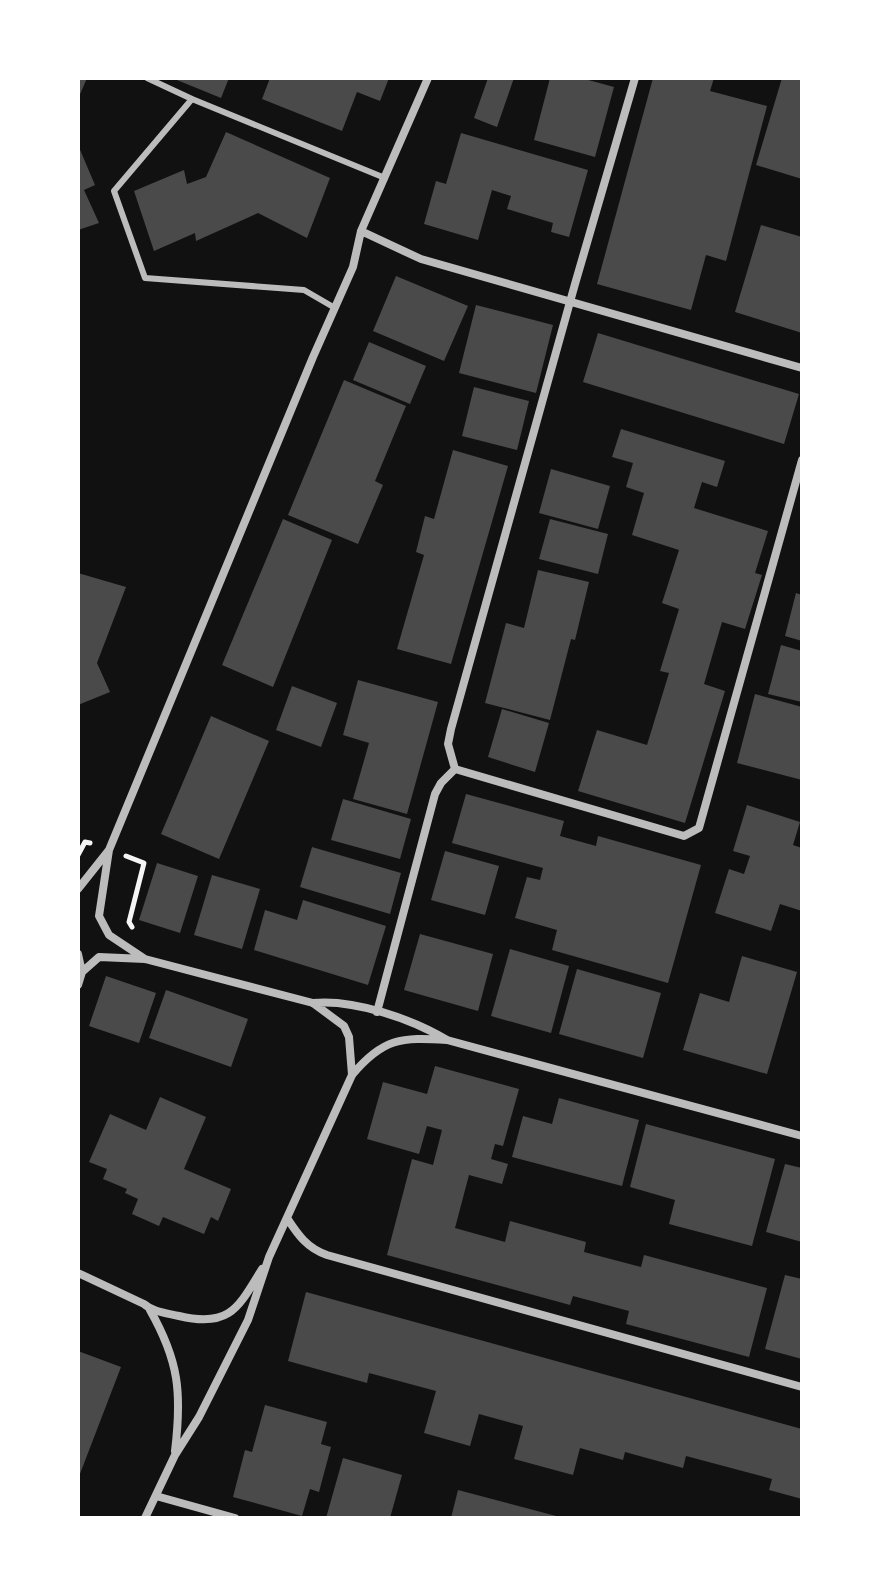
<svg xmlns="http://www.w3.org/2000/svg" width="880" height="1596" font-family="'Open Sans',sans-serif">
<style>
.building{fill:#4a4a4a}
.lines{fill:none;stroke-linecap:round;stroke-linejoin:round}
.path{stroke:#f5f5f5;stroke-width:5}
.service{stroke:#bcbcbc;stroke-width:6}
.minor{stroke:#bcbcbc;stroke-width:8}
</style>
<rect width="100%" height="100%" fill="#111"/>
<!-- building -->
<path class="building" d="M78 78H87L78 99Z
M172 78H229L221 98Z
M270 78H389L380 101 357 92 342 131 262 99Z
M488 78H514L497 127 474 118Z
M550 78H581L614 87 595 157 534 140Z
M653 78H714L710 91 767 106 726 261 706 255 691 310 597 284Z
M782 78 802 79V179L756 165Z
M226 132 330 178 307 238 258 213 196 241 195 233 154 251 134 191 184 170 187 184 206 177Z
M461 133 588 170 569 237 551 232 553 223 507 209 511 196 492 190 478 240 424 224 436 181 446 184Z
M78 145 95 185 84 190 99 223 78 230Z
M761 225 802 237V333L735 312Z
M396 276 468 306 444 361 373 331Z
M476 305 553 325 536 393 459 373Z
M598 333 799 394 784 444 583 382Z
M369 342 426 366 410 404 353 380Z
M344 380 406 406 375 481 383 485 358 544 288 515Z
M474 387 529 401 517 450 462 436Z
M621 429 725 461 717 487 702 482 694 508 768 531 755 573 762 575 745 629 722 622 704 684 725 691 685 823 578 791 597 730 647 745 669 673 660 671 679 609 662 603 679 550 632 535 644 493 626 487 633 463 612 457Z
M453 450 508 466 451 664 397 649 424 555 416 552 425 516 434 519Z
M551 469 610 486 598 529 539 513Z
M283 519 332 540 273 687 222 665Z
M550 519 608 534 598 574 539 559Z
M538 570 589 582 575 640 571 639 550 720 485 703 506 623 524 628Z
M78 573 126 587 97 663 110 692 78 705Z
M796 593 802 595V641L785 636Z
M781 645 802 651V702L768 694Z
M358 680 438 702 407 814 353 799 369 743 343 735Z
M292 686 337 703 321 747 276 730Z
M755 694 802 707V780L737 763Z
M502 709 549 723 535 772 488 757Z
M211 716 269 741 219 859 161 834Z
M466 794 564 821 560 836 596 846 598 836 701 865 668 983 552 950 557 930 515 918 527 877 540 880 543 868 452 843Z
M343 799 411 819 400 859 331 840Z
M747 805 800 822 793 845 802 848V911L780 904 771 931 715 913 729 869 744 874 750 856 733 851Z
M312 847 401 873 390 914 300 887Z
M445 851 499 866 485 915 431 900Z
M157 863 198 876 180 933 139 920Z
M212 875 260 889 242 949 194 935Z
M303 900 386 926 368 985 254 950 265 910 297 920Z
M420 934 493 954 478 1011 404 990Z
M510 949 569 966 551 1033 491 1016Z
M742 956 797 972 767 1074 683 1050 700 993 729 1002Z
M577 969 661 993 643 1058 559 1034Z
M106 976 156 993 139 1043 89 1026Z
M166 990 248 1019 231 1067 149 1038Z
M435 1066 519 1089 503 1146 495 1144 491 1159 508 1164 502 1184 469 1175 455 1228 505 1242 510 1221 586 1242 584 1252 641 1267 644 1255 767 1288 749 1357 626 1324 629 1311 573 1296 570 1305 387 1255 412 1159 433 1165 442 1130 427 1126 419 1154 367 1139 383 1082 427 1094Z
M160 1097 206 1117 184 1169 231 1189 218 1221 211 1217 204 1234 163 1217 159 1226 132 1214 138 1199 125 1193 127 1189 103 1179 107 1169 89 1162 110 1114 146 1130Z
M559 1098 639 1120 622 1186 512 1157 523 1116 552 1124Z
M646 1124 775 1159 752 1246 669 1224 675 1200 630 1187Z
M785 1164 802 1168V1242L766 1232Z
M785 1275 802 1279V1359L765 1349Z
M306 1292 802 1429V1499L769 1490 772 1479 686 1456 683 1468 625 1452 623 1460 580 1448 573 1475 514 1459 523 1426 479 1414 470 1446 424 1433 436 1391 369 1373 367 1383 288 1361Z
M78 1351 121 1367 78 1479Z
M265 1405 327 1422 321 1444 331 1447 319 1492 310 1489 302 1516 233 1497 245 1450 252 1452Z
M343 1458 402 1475 390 1518H326Z
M458 1490 560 1517V1518H451Z"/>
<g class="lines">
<!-- path -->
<path class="path" d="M78 855 85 842 90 843
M126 856 144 863 129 922 132 927"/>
<!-- service -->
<path class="service" d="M147 78 192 99
M335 308 304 290 145 278 114 191 192 99 385 178"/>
<!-- minor -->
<path class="minor" d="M361 231 421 259 802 368
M455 769 448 744 451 729 575 284 635 78
M455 769 684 836 699 828 802 460
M78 889 109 850
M78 954 82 972
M145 959 109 935 99 916 109 850 313 357 353 267 361 231 428 78
M78 985 82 972 99 957 145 959 313 1003 344 1026 349 1037 352 1075
M313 1003C354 999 412 1019 447 1040L802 1136
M377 1012 435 794 441 783 455 769
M287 1218C298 1235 307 1248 327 1255L802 1387
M78 1273 144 1304C153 1312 166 1313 179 1316 230 1328 238 1308 262 1269
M150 1310C179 1361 182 1393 175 1451
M156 1496 235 1518
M145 1518 175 1455 199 1417 248 1320 269 1257 352 1075C383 1038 401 1037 447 1040"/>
</g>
<!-- border -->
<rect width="880" height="1596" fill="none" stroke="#ffffff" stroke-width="160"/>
</svg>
